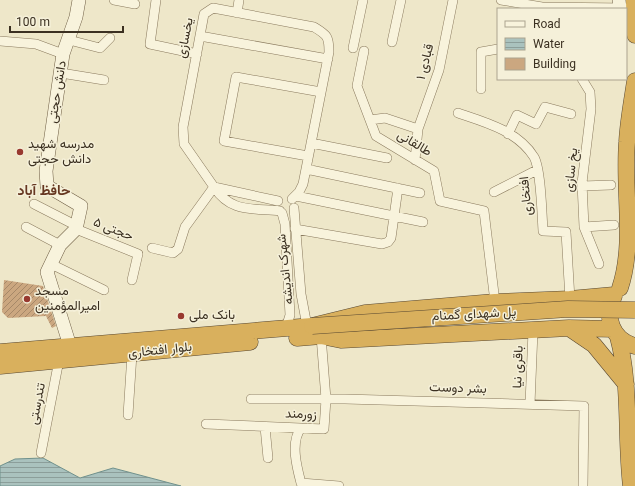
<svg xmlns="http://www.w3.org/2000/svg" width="635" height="486" font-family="Georgia,Vazirmatn,serif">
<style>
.water{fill:url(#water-rules);stroke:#70918c}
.building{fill:url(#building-hatch)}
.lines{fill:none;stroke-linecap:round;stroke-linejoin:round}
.street-casing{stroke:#8a7a5e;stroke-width:10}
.secondary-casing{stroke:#6c5b41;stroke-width:14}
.highway-casing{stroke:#584832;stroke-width:17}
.street{stroke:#f8f3dc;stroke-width:9}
.secondary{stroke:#f8f3dc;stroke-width:13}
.highway{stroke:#d9b05d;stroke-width:16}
.highway-bridge-casing{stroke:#584832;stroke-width:17;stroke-linecap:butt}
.highway-bridge{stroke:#d9b05d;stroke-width:16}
.poi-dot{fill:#98392f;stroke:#f5f0d9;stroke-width:1.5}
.labels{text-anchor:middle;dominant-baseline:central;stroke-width:3;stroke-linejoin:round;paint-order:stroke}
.street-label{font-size:13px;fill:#3b3021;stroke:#f5f0d9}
.poi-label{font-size:13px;fill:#3b3021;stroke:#f5f0d9;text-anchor:start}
.neighbourhood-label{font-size:14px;font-weight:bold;fill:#663721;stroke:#f5f0d9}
</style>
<defs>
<pattern id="water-rules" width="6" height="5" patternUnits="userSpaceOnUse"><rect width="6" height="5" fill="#aac2be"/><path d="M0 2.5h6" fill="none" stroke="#8c9e9a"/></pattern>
<pattern id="building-hatch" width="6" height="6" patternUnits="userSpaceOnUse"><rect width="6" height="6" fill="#cba780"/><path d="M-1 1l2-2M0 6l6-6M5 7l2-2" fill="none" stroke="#a68868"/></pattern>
</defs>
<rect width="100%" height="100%" fill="#eee7c9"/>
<!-- water -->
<path class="water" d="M43 458 80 478 113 468 181 486H0V466L15 459Z"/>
<!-- building -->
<path class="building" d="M4 280 43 286 56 326 52 328 46 316 8 318 2 312Z"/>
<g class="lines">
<!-- street casing -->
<g class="street-casing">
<path id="street" d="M114 0 135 4
M156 0 150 44 197 54
M501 0 542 7 625 8
M237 13 239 0
M200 36 328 59
M69 40 100 48 110 38
M0 41 36 44 63 54
M392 42 401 0
M353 48 363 0
M364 51 357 86 376 136 434 171 440 201 484 211 495 302
M61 73 104 80
M582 79 590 92 591 109 582 183 584 227 599 264
M481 89V52L498 49
M458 113C485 122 518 131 534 157 541 169 542 216 543 231L566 232 570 299
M370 120 385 118 418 129
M508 134 517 115 536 124 545 107 571 114
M311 143 387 158
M308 156 224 141 236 77 321 92
M415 160 418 129 439 70 453 0
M306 169 420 193
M582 186 611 185
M494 192 537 170
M296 196 423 222
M278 201 214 187C231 213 252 208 280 211
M34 204 77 226
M294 208 301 294 307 326
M282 213 285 224 290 315 286 328
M26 227 60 245
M584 227 614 225
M76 229 138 254 132 280
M295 229 382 244 388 242 391 238 398 188
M152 248 173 253 178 249 185 227 214 187 184 144 183 127 204 14 213 8 314 27C327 35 329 36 329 52L303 184 299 192 292 199
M51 264 104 290
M251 399H345L584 406 583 486
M530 404 533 331
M128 415 132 354
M206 424 324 429 326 399 321 336
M265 427 268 458
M301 428C290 442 297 468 301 483L339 486
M41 453 59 360"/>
</g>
<!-- secondary casing -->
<g class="secondary-casing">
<path id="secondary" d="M619 0 620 9
M70 346 47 272 60 245 76 229 81 206 47 186 46 171 63 54 76 17 79 0"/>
</g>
<!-- highway casing -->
<g class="highway-casing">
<path id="highway" d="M634 0 635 35
M620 288C635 243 623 190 627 142 628 122 632 101 635 81
M614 296C604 317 612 340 635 346
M569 328 594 345 626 384
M618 337C631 385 625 436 631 486
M297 338 321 336 341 340 569 328 613 329
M0 352 312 326 365 313 495 302 570 299 614 295
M0 366 250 342"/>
</g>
<!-- street -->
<use href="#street" class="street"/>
<!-- secondary -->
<use href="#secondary" class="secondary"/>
<!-- highway -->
<use href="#highway" class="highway"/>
<!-- highway-bridge casing -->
<g class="highway-bridge-casing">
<path id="highway-bridge" d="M312 326 568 309 635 310"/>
</g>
<!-- highway-bridge -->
<use href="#highway-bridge" class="highway-bridge"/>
</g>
<!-- markers -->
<g class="poi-dot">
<circle cx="20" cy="152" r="4"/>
<circle cx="27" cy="299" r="4"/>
<circle cx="181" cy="316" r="4"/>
</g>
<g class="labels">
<!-- street labels -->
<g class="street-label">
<text transform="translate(186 38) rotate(-79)">یخسازی</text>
<text transform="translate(426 62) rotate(-76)">قبادی ۱</text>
<text transform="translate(58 92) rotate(-81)">دانش حجتی</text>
<text transform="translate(414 144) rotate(31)">طالقانی</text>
<text transform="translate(572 170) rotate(-84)">یخ سازی</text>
<text transform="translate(527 196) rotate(-96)">افتخاری</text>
<text transform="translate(113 230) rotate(22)">حجتی ۵</text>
<text transform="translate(286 269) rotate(-96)">شهرک اندیشه</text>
<text transform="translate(474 315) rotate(-3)">پل شهدای گمنام</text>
<text transform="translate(160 351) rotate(-6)">بلوار افتخاری</text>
<text transform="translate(519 367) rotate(-88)">باقری نیا</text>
<text transform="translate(458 389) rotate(2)">بشر دوست</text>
<text transform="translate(38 404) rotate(-79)">تندرستی</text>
<text transform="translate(301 415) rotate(2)">زورمند</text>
</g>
<!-- poi labels -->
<g class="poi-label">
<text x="28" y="145">مدرسه شهید<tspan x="28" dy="15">دانش حجتی</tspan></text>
<text x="35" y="292">مسجد<tspan x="35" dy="15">امیرالمؤمنین</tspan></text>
<text x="189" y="316">بانک ملی</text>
</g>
<!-- neighbourhood labels -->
<g class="neighbourhood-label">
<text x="44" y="192">حافظ آباد</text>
</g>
</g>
<!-- legend -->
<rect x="497" y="8" width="130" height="72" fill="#f5f0d9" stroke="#aba38f"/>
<rect x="505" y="21" width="20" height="6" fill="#f8f3dc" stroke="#aba38f"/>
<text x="533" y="28" font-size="12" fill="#3b3021">Road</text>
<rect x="505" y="38" width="20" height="12" fill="url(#water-rules)" stroke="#aba38f"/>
<text x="533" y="48" font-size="12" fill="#3b3021">Water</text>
<rect x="505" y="58" width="20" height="12" fill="#cba780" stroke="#aba38f"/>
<text x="533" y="68" font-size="12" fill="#3b3021">Building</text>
<!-- scale -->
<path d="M10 26v6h113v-6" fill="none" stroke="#3b3021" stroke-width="2"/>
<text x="16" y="26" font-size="12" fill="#3b3021" stroke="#f5f0d9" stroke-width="3" paint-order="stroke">100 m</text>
</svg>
